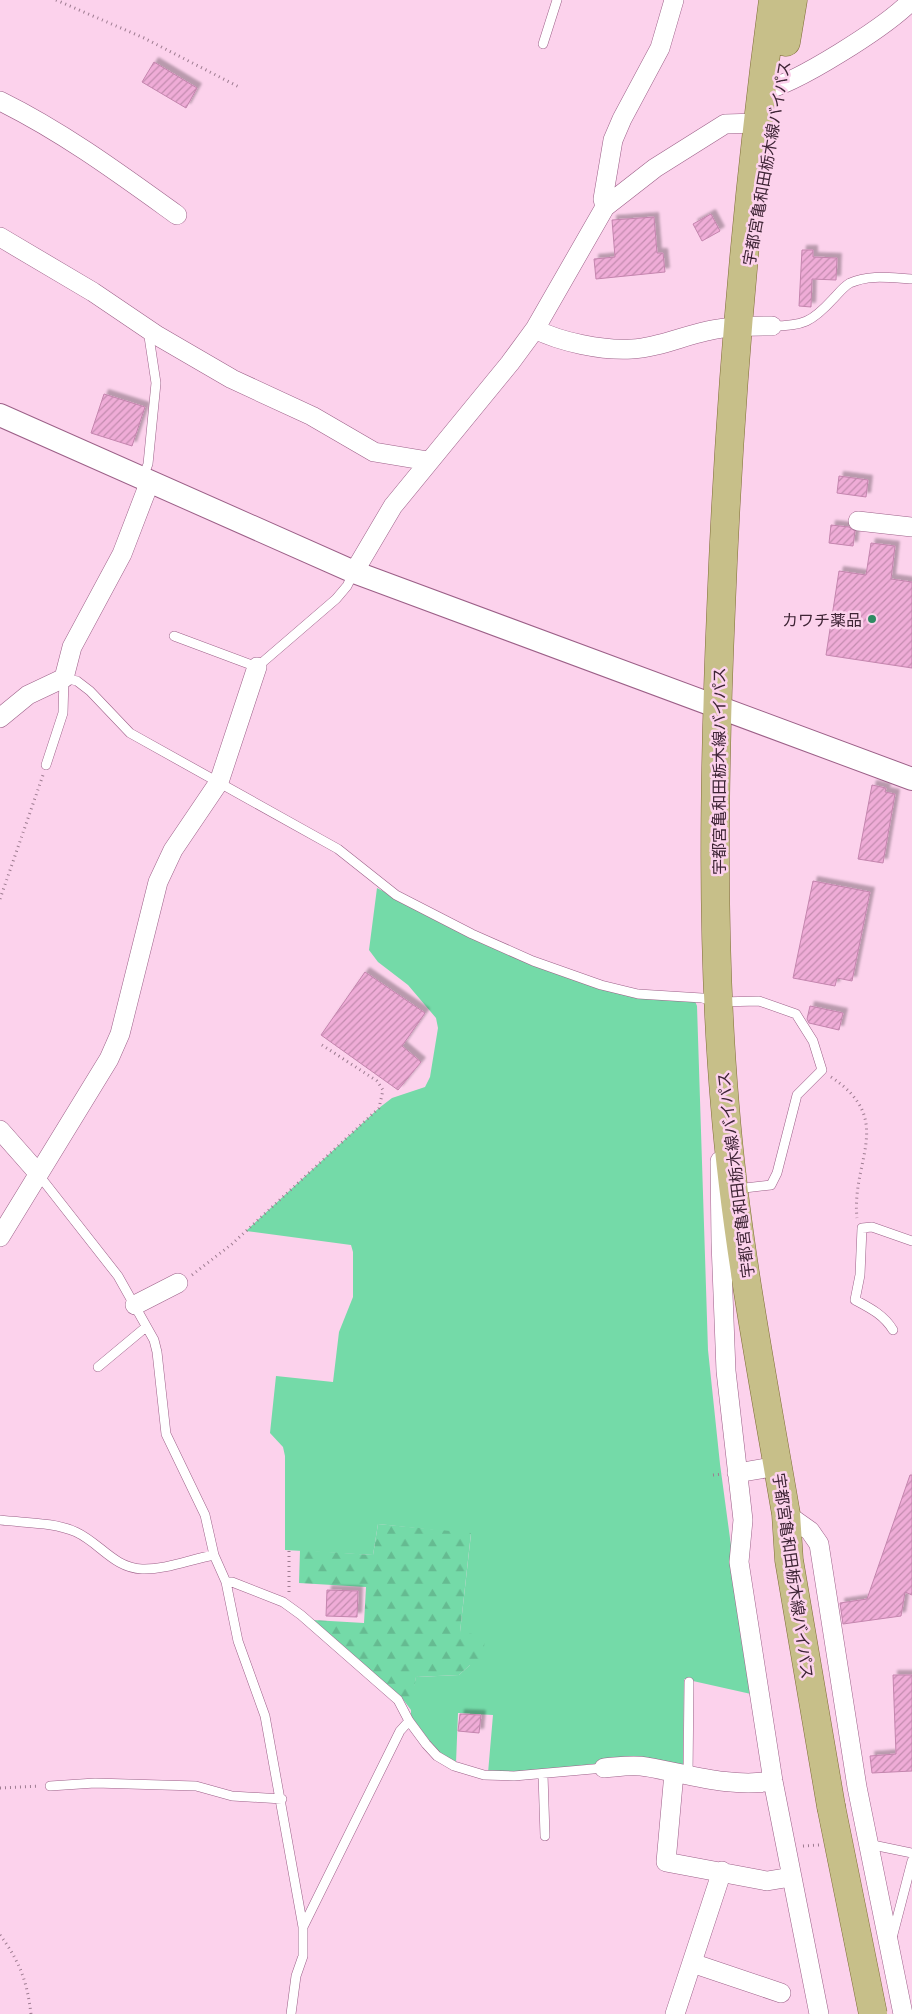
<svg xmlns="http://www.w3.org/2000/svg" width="912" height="2014" font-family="'Exo 2','Noto Sans JP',sans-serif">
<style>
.green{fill:#74daa8}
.forest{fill:url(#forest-firs)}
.building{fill:url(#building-hatch);stroke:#c485ae;filter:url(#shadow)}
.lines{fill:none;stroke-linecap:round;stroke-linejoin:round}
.service-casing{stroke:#9c6088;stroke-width:10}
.minor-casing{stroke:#9c6088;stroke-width:20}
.tertiary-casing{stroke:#9c6088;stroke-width:24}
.primary-casing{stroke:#7f6d38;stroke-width:29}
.path{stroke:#9e7c91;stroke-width:3;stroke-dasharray:1 4;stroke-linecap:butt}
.service{stroke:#fff;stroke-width:9}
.minor{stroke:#fff;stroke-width:19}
.tertiary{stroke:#fff;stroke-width:22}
.primary{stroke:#c7bf89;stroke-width:28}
.primary-bridge-casing{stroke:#7f6d38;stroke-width:29;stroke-linecap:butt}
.primary-bridge{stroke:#c7bf89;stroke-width:28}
.poi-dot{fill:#2f8b63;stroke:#fcd2ec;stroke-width:2}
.labels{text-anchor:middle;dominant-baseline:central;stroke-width:5;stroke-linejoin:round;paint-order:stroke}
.street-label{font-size:16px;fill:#3e2435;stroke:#fcd2ec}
.poi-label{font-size:16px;fill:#3e2435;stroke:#fcd2ec;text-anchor:end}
</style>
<defs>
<pattern id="forest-firs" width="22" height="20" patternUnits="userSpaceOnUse" patternTransform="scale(1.25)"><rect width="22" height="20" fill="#74daa8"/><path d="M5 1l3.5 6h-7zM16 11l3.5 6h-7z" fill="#65bb91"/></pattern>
<pattern id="building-hatch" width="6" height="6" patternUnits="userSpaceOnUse" patternTransform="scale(1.25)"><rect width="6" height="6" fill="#efacd7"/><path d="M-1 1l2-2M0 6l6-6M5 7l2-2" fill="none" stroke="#c38caf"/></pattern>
<filter id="shadow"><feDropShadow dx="4.5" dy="-4.5" stdDeviation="1" flood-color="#0004"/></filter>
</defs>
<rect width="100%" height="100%" fill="#fcd2ec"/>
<!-- green -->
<path class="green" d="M377 888 444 923 598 987 695 1001 697 1006 708 1350 720 1464 751 1694 684 1679 683 1768 609 1762 547 1770 488 1773 493 1715 458 1713 456 1763 438 1752 411 1716V1700L416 1677 459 1675 470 1665 460 1632 471 1534 378 1524 373 1555 285 1550V1456L283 1447 270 1433 276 1376 333 1382 339 1332 353 1297V1252L351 1245 246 1231 379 1108 392 1098 425 1087 430 1077 438 1028 436 1018 408 985 378 962 369 950Z"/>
<!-- forest -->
<path class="forest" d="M378 1524 471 1533 460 1632 485 1636 483 1659 470 1665 459 1675 416 1677 411 1710 402 1698 313 1620 364 1623 366 1587 299 1583 300 1550 373 1555Z"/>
<!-- building -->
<path class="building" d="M154 62 197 88 186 108 142 82Z
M711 214 720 231 702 241 693 224Z
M654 217 657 253H663L665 272 596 279 594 259 615 257 612 220Z
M802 250H813V257L837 258 836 280 812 279 811 307 799 306Z
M104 394 145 407 132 446 91 433Z
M839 476 868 480 866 497 837 493Z
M831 525 849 527 855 531 853 546 829 543Z
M871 543 895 546 891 579 912 582V668L826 655 839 571 866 575Z
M872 785 886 788 885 792 895 794 883 863 858 859Z
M813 881 870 892 852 981 837 978 835 986 793 978Z
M365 972 425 1013 402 1046 421 1062 398 1090 321 1035Z
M810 1006 843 1013 839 1030 809 1023 807 1019Z
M910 1475H912V1595L905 1592 901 1616 843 1624 840 1603 867 1599Z
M327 1590 358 1591 357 1617 326 1616Z
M893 1675H912V1771L872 1773 870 1756 896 1754Z
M460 1714 481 1715 479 1733 458 1731Z"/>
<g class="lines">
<!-- service casing -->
<g class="service-casing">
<path id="service" d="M543 44 557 0
M772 326C803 326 812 322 833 299 838 294 843 287 850 283 869 274 892 278 912 279
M143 477 148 464 156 383 148 330
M174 636 257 667 336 599 347 586 354 572
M46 765 63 713 64 678 77 681 90 691 130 733 338 849 396 895 472 934 533 961 601 985 638 994 702 998 719 1002 759 1001 796 1014 813 1041 822 1070 797 1095 777 1173 771 1185 736 1189
M38 1174 118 1276 154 1340 157 1352 166 1434 205 1515 214 1555 226 1582 238 1641 265 1716 303 1927V1956L296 1976 291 2014
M893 1330C884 1315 870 1308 855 1300L860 1275 862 1228 872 1227 912 1241
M98 1367 146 1327
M0 1520C24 1523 54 1522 76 1532 100 1543 114 1568 142 1569 165 1570 191 1559 214 1555
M226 1582H232L283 1602 301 1615 398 1700 409 1721 426 1744 437 1756 454 1766 484 1775 514 1776 604 1768
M543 1774 545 1836
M688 1777 689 1682
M50 1786 95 1783 196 1786 232 1796 282 1799
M868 1844 912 1853
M303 1927 400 1731 409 1721
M892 1938 912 1861"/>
</g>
<!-- minor casing -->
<g class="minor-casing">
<path id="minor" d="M761 91C795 85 887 26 912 0
M0 101C63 132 120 174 177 215
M605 207 603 199 613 140 622 119 660 48 674 0
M0 237 93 292 158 336 232 379 312 416 374 452 428 461
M535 329C560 342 603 351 632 349 657 348 683 336 707 331 728 326 750 326 772 326
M858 521 912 527
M354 572 393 506 510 363 535 329 605 207 655 168 725 124 757 123
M0 718 28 695 64 678 72 647 122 554 150 481
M0 1130 38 1173
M720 1161 721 1242 726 1371 743 1520 739 1562 773 1781 819 2014
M0 1237 109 1059 120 1034 158 882 173 850 219 782 257 667
M135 1305 178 1283
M737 1473 778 1466
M786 1514 810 1531 819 1544 857 1787 903 2014
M604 1768C618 1767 633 1764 647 1767 689 1774 729 1788 773 1781
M674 1773 666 1862 767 1881 791 1877
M692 1963 781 1993
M675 2014 722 1871"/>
</g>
<!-- tertiary casing -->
<g class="tertiary-casing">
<path id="tertiary" d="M0 415 354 572 912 779"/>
</g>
<!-- primary casing -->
<g class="primary-casing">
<path id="primary" d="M773 0C746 202 729 405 721 609 714 772 711 943 725 1106 736 1243 763 1379 786 1514L789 1560 831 1806
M786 42 793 0"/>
</g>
<!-- path -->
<path class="path" d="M56 0 144 38 239 87
M0 899 43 775
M831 1077C896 1120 851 1160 857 1218
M192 1275 232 1244 379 1108 383 1090 377 1081 319 1043
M713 1475 723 1474
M289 1592V1551
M0 1788 39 1786
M803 1846 819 1845
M0 1935C20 1962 27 1981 31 2014"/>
<!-- service -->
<use href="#service" class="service"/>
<!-- minor -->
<use href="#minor" class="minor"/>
<!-- tertiary -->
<use href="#tertiary" class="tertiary"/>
<!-- primary -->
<use href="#primary" class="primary"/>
<!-- primary-bridge casing -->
<g class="primary-bridge-casing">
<path id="primary-bridge" d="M831 1806 873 2014"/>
</g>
<!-- primary-bridge -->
<use href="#primary-bridge" class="primary-bridge"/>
</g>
<!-- markers -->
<circle class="poi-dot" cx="872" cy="619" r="5"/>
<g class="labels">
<!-- street labels -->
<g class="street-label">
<text transform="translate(766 163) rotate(-80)">宇都宮亀和田栃木線バイパス</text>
<text transform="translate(718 771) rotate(-90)">宇都宮亀和田栃木線バイパス</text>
<text transform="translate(735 1175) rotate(-97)">宇都宮亀和田栃木線バイパス</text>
<text transform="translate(794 1576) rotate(82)">宇都宮亀和田栃木線バイパス</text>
</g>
<!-- poi labels -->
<g class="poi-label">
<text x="862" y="619">カワチ薬品</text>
</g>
</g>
</svg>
